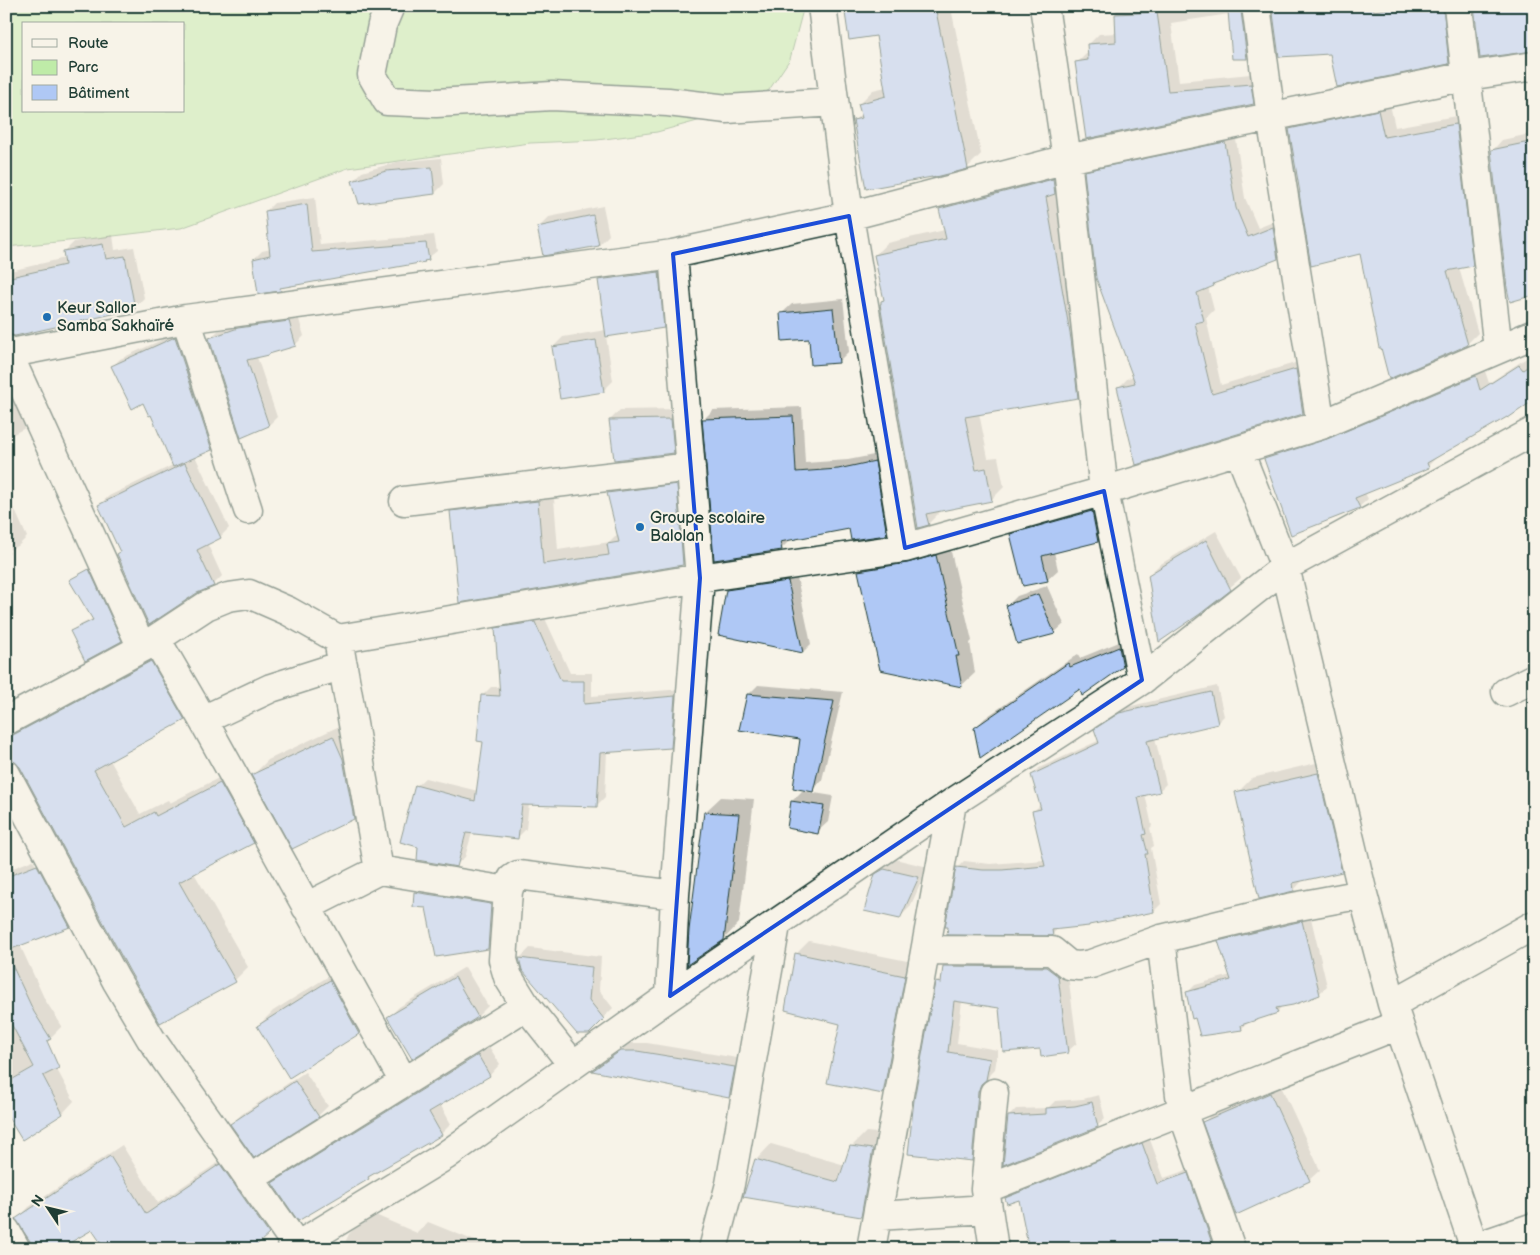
<svg xmlns="http://www.w3.org/2000/svg" width="1540" height="1255" font-family="'Balsamiq Sans',sans-serif">
<style>
.green{fill:#bfeba8;stroke:#6f946e;fill-rule:evenodd}
.shadow{fill:#0003}
.building{fill:#afc8f5;stroke:#1f3d34}
.lines{fill:none;stroke-linecap:round;stroke-linejoin:round}
.street-casing{stroke:#1f3d34;stroke-width:31}
.street{stroke:#f7f3e8;stroke-width:28}
.marked{fill:none;stroke:#1d4ed8;stroke-width:4;stroke-linejoin:round}
.poi-dot{fill:#1f6fb2;stroke:#f7f3e8;stroke-width:2}
.labels{text-anchor:middle;dominant-baseline:central;stroke-width:4;stroke-linejoin:round;paint-order:stroke}
.poi-label{font-size:16px;fill:#1f3d34;stroke:#f7f3e8;text-anchor:start}
</style>
<rect width="100%" height="100%" fill="#f7f3e8"/>
<filter id="ink" filterUnits="userSpaceOnUse"><feTurbulence type="fractalNoise" baseFrequency=".02" numOctaves="2"/><feDisplacementMap in="SourceGraphic" scale="10" xChannelSelector="R" yChannelSelector="G"/><feConvolveMatrix kernelMatrix="1 2 1 2 8 2 1 2 1" color-interpolation-filters="sRGB"/></filter>
<g filter="url(#ink)">
<!-- green -->
<path class="green" d="M6 6H804L790 59 769 90 738 110 657 132 597 140 530 143 348 168 181 228 88 239 6 247ZM24 24H184V111H24Z"/>
<!-- shadow -->
<path class="shadow" d="M845 6H954L955 11 952 13 981 154 967 168 855 120 862 113 859 104 873 90 886 87 877 34Z
M1116 6H1252L1258 46 1247 57 1229 14 1171 23 1179 81 1261 73 1264 92 1253 103 1087 138 1077 63 1088 52V45L1099 34 1117 33Z
M1273 6H1454L1459 52 1448 63 1331 53Z
M1389 100 1395 127 1467 114 1483 254 1472 265 1459 268 1478 333 1467 344 1361 253 1290 129 1301 118Z
M1235 133 1245 198 1258 228 1283 218 1288 248 1278 258 1216 281 1208 287 1214 310 1206 318 1221 385 1305 360 1313 403 1303 413 1118 388 1128 378 1134 376 1085 172 1095 162Z
M1534 133V294L1492 151 1502 140Z
M441 158 444 184 435 193 353 181 362 172 397 162Z
M1066 167 1090 385 1077 397 979 413 988 458 998 457 1004 487 991 500 940 510 941 511 928 524 918 527 882 301 885 299 875 255 887 243 945 230 940 209 953 196Z
M315 197 320 245 434 235 437 251 424 261 284 286 280 289 254 259 262 251 271 249 266 211 274 203Z
M603 206 609 235 599 245 544 254 539 227 549 217Z
M113 235 115 250 134 247 144 298 134 308 6 333V272L65 258 64 252 74 242Z
M669 262 673 317 663 327 606 336 613 381 603 391 553 347 563 337 606 330 599 280 609 270Z
M843 299 849 351 839 361 812 364 810 337 781 314 792 304Z
M297 313 304 336 295 345 257 357 277 417 269 425 210 338 219 330 247 320Z
M183 330 219 442 211 449 195 456 229 528 220 537 207 543 222 576 213 585 121 552 99 505 109 496 173 465 151 413 143 401 113 366 120 359Z
M1528 357 1534 366 1436 457V458L1428 466 1365 493 1368 499 1359 507 1266 459 1274 451 1484 368 1489 383Z
M6 360 35 418 25 428 6 438Z
M802 407 805 463 848 460 884 453 896 524 886 534 850 527 791 539 781 549 704 419 713 410Z
M681 409 684 442 673 452 610 420 620 410Z
M691 470 698 549 683 564 460 601 451 512 466 497 553 486 558 550 610 542 618 534 608 493 623 478Z
M1102 501 1108 531 1098 541 1054 552 1058 570 1047 580 1012 534 1022 524Z
M14 508 27 537 18 546 8 550 10 553 6 557V511Z
M1216 531 1241 578 1199 613 1149 575 1159 565Z
M949 543 972 641 970 643 975 673 961 686 859 571 873 558Z
M94 566 126 635 121 640 72 632 76 627 94 618 71 580 76 576Z
M796 573 811 644 803 652 720 634 727 591 735 582Z
M1047 586 1064 624 1054 633 1008 605 1017 596Z
M543 614 570 673H592V696L683 689 679 738 670 747 607 751 605 797 596 806 529 804 526 829 517 838 472 833 465 857 456 865 419 846 416 786 425 778 478 791 484 741 483 695 491 687H500L496 629 504 620Z
M1129 638 1133 656 1123 666 1080 687 975 728 985 718 1078 654 1080 658Z
M164 648 198 706 184 719 110 760 140 814 168 800 170 803 234 770 266 829 253 842 194 873 248 967 235 980 14 759 6 757V724Z
M758 685 843 692 822 780 812 790 802 738 748 695Z
M1217 686 1224 716 1217 723 1155 738 1166 784 1159 791 1145 794 1152 826 1150 828 1154 846 1151 848 1161 904 1154 911 1058 928 1053 934 957 868 964 861 990 864 1045 860 1034 811 1041 804 1032 775 1039 768 1100 740 1096 730 1103 723 1127 707Z
M348 722 369 803 353 818 253 775 268 760Z
M1333 759 1356 856 1341 871 1304 879 1294 890 1237 793 1252 778Z
M802 791 833 796 828 822 817 832 792 801Z
M721 797 754 799 739 923 724 939 705 812Z
M49 854 81 914 69 926 20 945 45 1000 62 1026 50 1038 42 1042 74 1101 63 1113 23 1138 6 1112V871L33 860 66 922H68L35 859Z
M895 859 928 867 910 907 900 917 876 875Z
M423 885 498 897 495 940 488 948 427 907 414 906 415 892Z
M1310 914 1327 986 1319 994 1283 1005 1277 1012 1250 1021 1241 1029 1187 993 1195 985 1231 975 1220 941 1228 933Z
M809 941 917 963 896 1079 883 1092 842 1023 796 954Z
M530 948 601 957 599 990 613 1008 589 1032 520 958Z
M954 957 1056 958 1067 967 1077 1043 1067 1052 1041 1047 1001 1006 962 1001 957 1043 998 1050 995 1069 990 1074 987 1081 981 1150 971 1160 909 1153 936 983 943 976 944 966Z
M345 966 374 1018 359 1033 289 1077 258 1026 273 1011Z
M465 967 488 1006 478 1016 389 1017 399 1007Z
M630 1043H647L743 1059 738 1088 729 1097 595 1070 602 1062Z
M488 1045 500 1064 490 1075 440 1104 451 1124 441 1134 299 1219 273 1183 284 1173Z
M305 1072 328 1106 318 1116 231 1124 242 1114Z
M1280 1084 1320 1170 1309 1180 1204 1122 1214 1112Z
M1099 1095 1105 1119 1097 1126 1009 1116 1016 1109 1048 1108 1055 1101 1083 1099Z
M866 1132 888 1134 876 1200 861 1216 756 1160 771 1144 845 1165 851 1147Z
M1149 1137 1164 1178 1195 1167 1225 1249H1031L1020 1199 1006 1198 1014 1191Z
M122 1145 158 1203 232 1153 280 1221 250 1249 92 1228 31 1241 17 1219 29 1207Z
M373 1214 417 1233 428 1222 495 1249H342L349 1234 362 1221Z
M562 1244 574 1249H557Z"/>
<!-- building -->
<path class="building" d="M844 6H935L968 169 932 178V177L866 189 853 120 862 118 858 104 886 96 876 36 849 40Z
M1272 6H1373L1374 11 1404 6H1443L1449 64 1337 87 1330 54 1279 57Z
M1474 6H1534V51L1480 58Z
M1228 11H1241L1247 59H1232Z
M1157 12 1168 91 1251 84 1254 104 1086 139 1075 62 1088 60 1087 44 1116 42 1115 14Z
M1378 110 1384 137 1456 124 1473 266 1447 271 1468 345 1389 379 1381 348H1379L1360 254 1311 266 1299 193H1300L1289 129Z
M1534 141V295L1510 302 1507 288 1491 150Z
M1225 142 1236 208 1248 237 1273 227 1278 259 1213 284 1214 286 1197 293 1204 321 1195 323 1212 394 1296 369 1303 414 1136 465 1117 387 1135 383 1096 278 1084 171Z
M432 167 435 194 359 204 352 181 386 171Z
M1053 179 1055 194 1046 197 1071 339 1078 398 965 417 976 470 986 468 992 501 926 514 929 525 918 528 880 304H881V301L884 300 874 255 946 239 939 209Z
M307 204 312 252 426 243 429 260 424 261 425 262 280 288 281 291 258 294 253 259 270 255 265 211Z
M593 215 599 246 543 256 537 227Z
M103 244 106 259 125 256 135 309 15 336 6 334V278L65 265 63 251Z
M659 272 664 328 606 337 598 280Z
M833 308 839 363 811 365 809 339 782 341 780 313Z
M289 321 296 346 269 354V355L247 360 269 426 241 438 209 338 238 328Z
M175 337 212 450 173 467 151 415 149 416 143 403 132 409 111 366Z
M596 340 604 392 560 399 552 347Z
M1534 362V400L1508 418 1507 417 1427 463 1429 468 1355 498 1360 508 1291 535 1264 459 1327 439 1476 376 1480 390 1519 365 1523 370Z
M793 416 796 472 838 469 875 461 887 535 851 540 849 529 780 542 782 550 714 560 702 419Z
M671 419 674 453 614 460 609 420Z
M185 463 221 538 197 550 214 586 197 593 149 625 117 554 120 552 98 505Z
M677 484 683 565 459 603 450 511 538 501 543 564 609 555 607 544 619 542 607 493Z
M1092 511 1098 542 1042 556 1048 581 1023 586 1010 534Z
M1206 540 1231 590 1200 614 1159 642 1148 575Z
M936 555 959 656H956L962 687 880 670 858 571 907 563Z
M89 569 122 641 85 661 70 631 93 620 69 580Z
M788 581 803 653 718 635 726 590Z
M1038 594 1055 634 1017 644 1006 605Z
M535 622 561 681H584V704L675 696 671 748 600 753 597 807 522 805 518 839 466 833 457 867 417 860 418 847 400 842 415 785 475 801 483 742 477 741 481 695 500 696 495 628Z
M1119 647 1123 667 1082 696 1080 689 980 758 974 728 1068 663 1070 667Z
M151 661 185 720 94 770 126 827 154 812 156 816 220 783 254 843 179 882 236 982 160 1023 130 972 20 767 11 760 6 751V737L13 735Z
M1211 692 1218 724 1147 741 1160 792 1138 797 1146 834 1143 835 1148 854H1145L1154 912 1089 925V926L1052 930 1053 936 947 935 948 927H945L956 867 983 870H1002L1045 866 1032 811 1041 809 1031 775 1099 743 1094 729 1119 713Z
M747 694 834 701 813 792 793 788 800 739 739 730Z
M333 736 343 759 354 819 292 849 251 775Z
M1318 773 1342 872 1293 883 1294 891 1259 899 1235 792Z
M791 801 824 806 818 834 787 828Z
M704 812 739 814 724 940 687 965 689 930Z
M37 865 70 927 6 951V877Z
M884 869 919 877 900 919 864 911 875 874Z
M414 892 491 904 488 949 436 957 426 908 413 907Z
M1302 921 1320 995 1293 1005 1276 1008 1278 1013 1241 1025 1242 1030 1200 1036 1195 1018 1192 1019 1186 992 1231 980 1218 941Z
M6 952 34 1012 51 1039 47 1041 59 1068 43 1076 63 1114 22 1140 6 1114V1083L34 1067 6 1014Z
M795 953 905 976 883 1094 827 1083 840 1024 785 1010Z
M519 958 592 967 589 1000 604 1019 589 1034H577L522 970Z
M943 966 1046 967 1058 976 1068 1053 1041 1057 1040 1049 1003 1052 999 1008 954 1001 948 1052 990 1059 986 1080 981 1084 978 1092 972 1161 908 1154 914 1100 935 982 941 983Z
M455 977 478 1017 412 1059 387 1017Z
M330 980 359 1034 289 1078 257 1026Z
M620 1051H637L735 1067 729 1098 592 1071Z
M478 1055 490 1076 429 1112 442 1135 368 1177 369 1179 298 1221 272 1183Z
M295 1081 319 1117 254 1158 230 1124Z
M1270 1093 1310 1181 1236 1215 1202 1122Z
M1092 1102 1098 1127 1003 1165 1008 1116 1046 1114V1108L1075 1106Z
M1142 1143 1157 1184 1188 1173 1214 1249H1029L1019 1200 1007 1204 1005 1198Z
M850 1146 873 1149 861 1217 743 1197 755 1159 838 1182Z
M110 1156 146 1214 220 1164 269 1234 252 1249H105L92 1230 59 1249H32L30 1241 15 1219Z"/>
<g class="lines">
<!-- street casing -->
<g class="street-casing">
<path id="street" d="M390 6 382 25 372 75 387 101 436 103 552 96 668 102 727 109 834 102
M822 6 849 216 905 548
M1044 6 1067 159 1104 491 1142 680
M1256 6 1271 117 1321 425
M1458 6 1498 349
M186 319 248 510
M6 349 142 648
M6 354 186 319 673 254 849 216 1067 159 1467 76 1534 66
M1239 451 1285 567 1534 431
M404 501 691 467
M156 639 203 720 404 1082
M1506 692 1534 678
M203 720 271 688 343 665
M6 721 142 648 206 606 228 597 249 594 288 611 338 639
M6 774 116 980 151 1039 297 1246 292 1249
M379 870 338 639 700 578 905 548 1104 491 1321 425 1534 334
M508 891 503 960 508 977 526 1006 573 1065
M306 907 379 870 508 891 512 879 518 875 675 895
M1161 939 1182 1111 1231 1249
M926 950 1052 951 1069 965 1079 966 1091 964 1161 939 1288 908 1363 894
M670 996 675 895 700 578 673 254
M1392 1004 1534 925
M249 1179 526 1006
M985 1189 1398 1025
M878 1216 987 1209
M6 1231 16 1249
M297 1246 445 1156 670 996 952 803 1142 680 1285 567 1363 894 1392 1004 1475 1249
M713 1249 730 1184 776 925
M871 1249 952 803
M994 1249 985 1189 994 1093
M1470 1249 1534 1227"/>
</g>
<!-- street -->
<use href="#street" class="street"/>
</g>
</g>
<!-- marked area -->
<path d="M0 0H1540V1255H0ZM849 216 905 548 1104 491 1142 680 670 996 700 578 673 254Z" fill="#f7f3e8" fill-opacity=".55" fill-rule="evenodd"/>
<path class="marked" d="M849 216 905 548 1104 491 1142 680 670 996 700 578 673 254Z"/>
<!-- markers -->
<g class="poi-dot">
<circle cx="47" cy="317" r="5"/>
<circle cx="640" cy="527" r="5"/>
</g>
<g class="labels">
<!-- poi labels -->
<g class="poi-label">
<text x="57" y="308">Keur Sallor<tspan x="57" dy="18">Samba Sakhaïré</tspan></text>
<text x="650" y="518">Groupe scolaire<tspan x="650" dy="18">Balolan</tspan></text>
</g>
</g>
<!-- margin -->
<rect width="1540" height="1255" fill="none" stroke="#f7f3e8" stroke-width="25"/>
<rect x="12" y="12" width="1515" height="1230" fill="none" stroke="#1f3d34" stroke-width="2" filter="url(#ink)"/>
<!-- legend -->
<rect x="22" y="22" width="162" height="90" fill="#f7f3e8" stroke="#a1aaa0"/>
<rect x="32" y="39" width="25" height="8" fill="#f7f3e8" stroke="#a1aaa0"/>
<text x="68" y="48" font-size="15" fill="#1f3d34">Route</text>
<rect x="32" y="60" width="25" height="15" fill="#bfeba8" stroke="#a1aaa0"/>
<text x="68" y="72" font-size="15" fill="#1f3d34">Parc</text>
<rect x="32" y="85" width="25" height="15" fill="#afc8f5" stroke="#a1aaa0"/>
<text x="68" y="98" font-size="15" fill="#1f3d34">Bâtiment</text>
<!-- north arrow -->
<g transform="translate(48 1208) rotate(305)" stroke="#f7f3e8" stroke-width="4" paint-order="stroke">
<path d="M0-4L9 19L0 12L-9 19Z" fill="#1f3d34"/>
<text y="-8" font-size="14" font-weight="bold" text-anchor="middle" fill="#1f3d34">N</text>
</g>
</svg>
